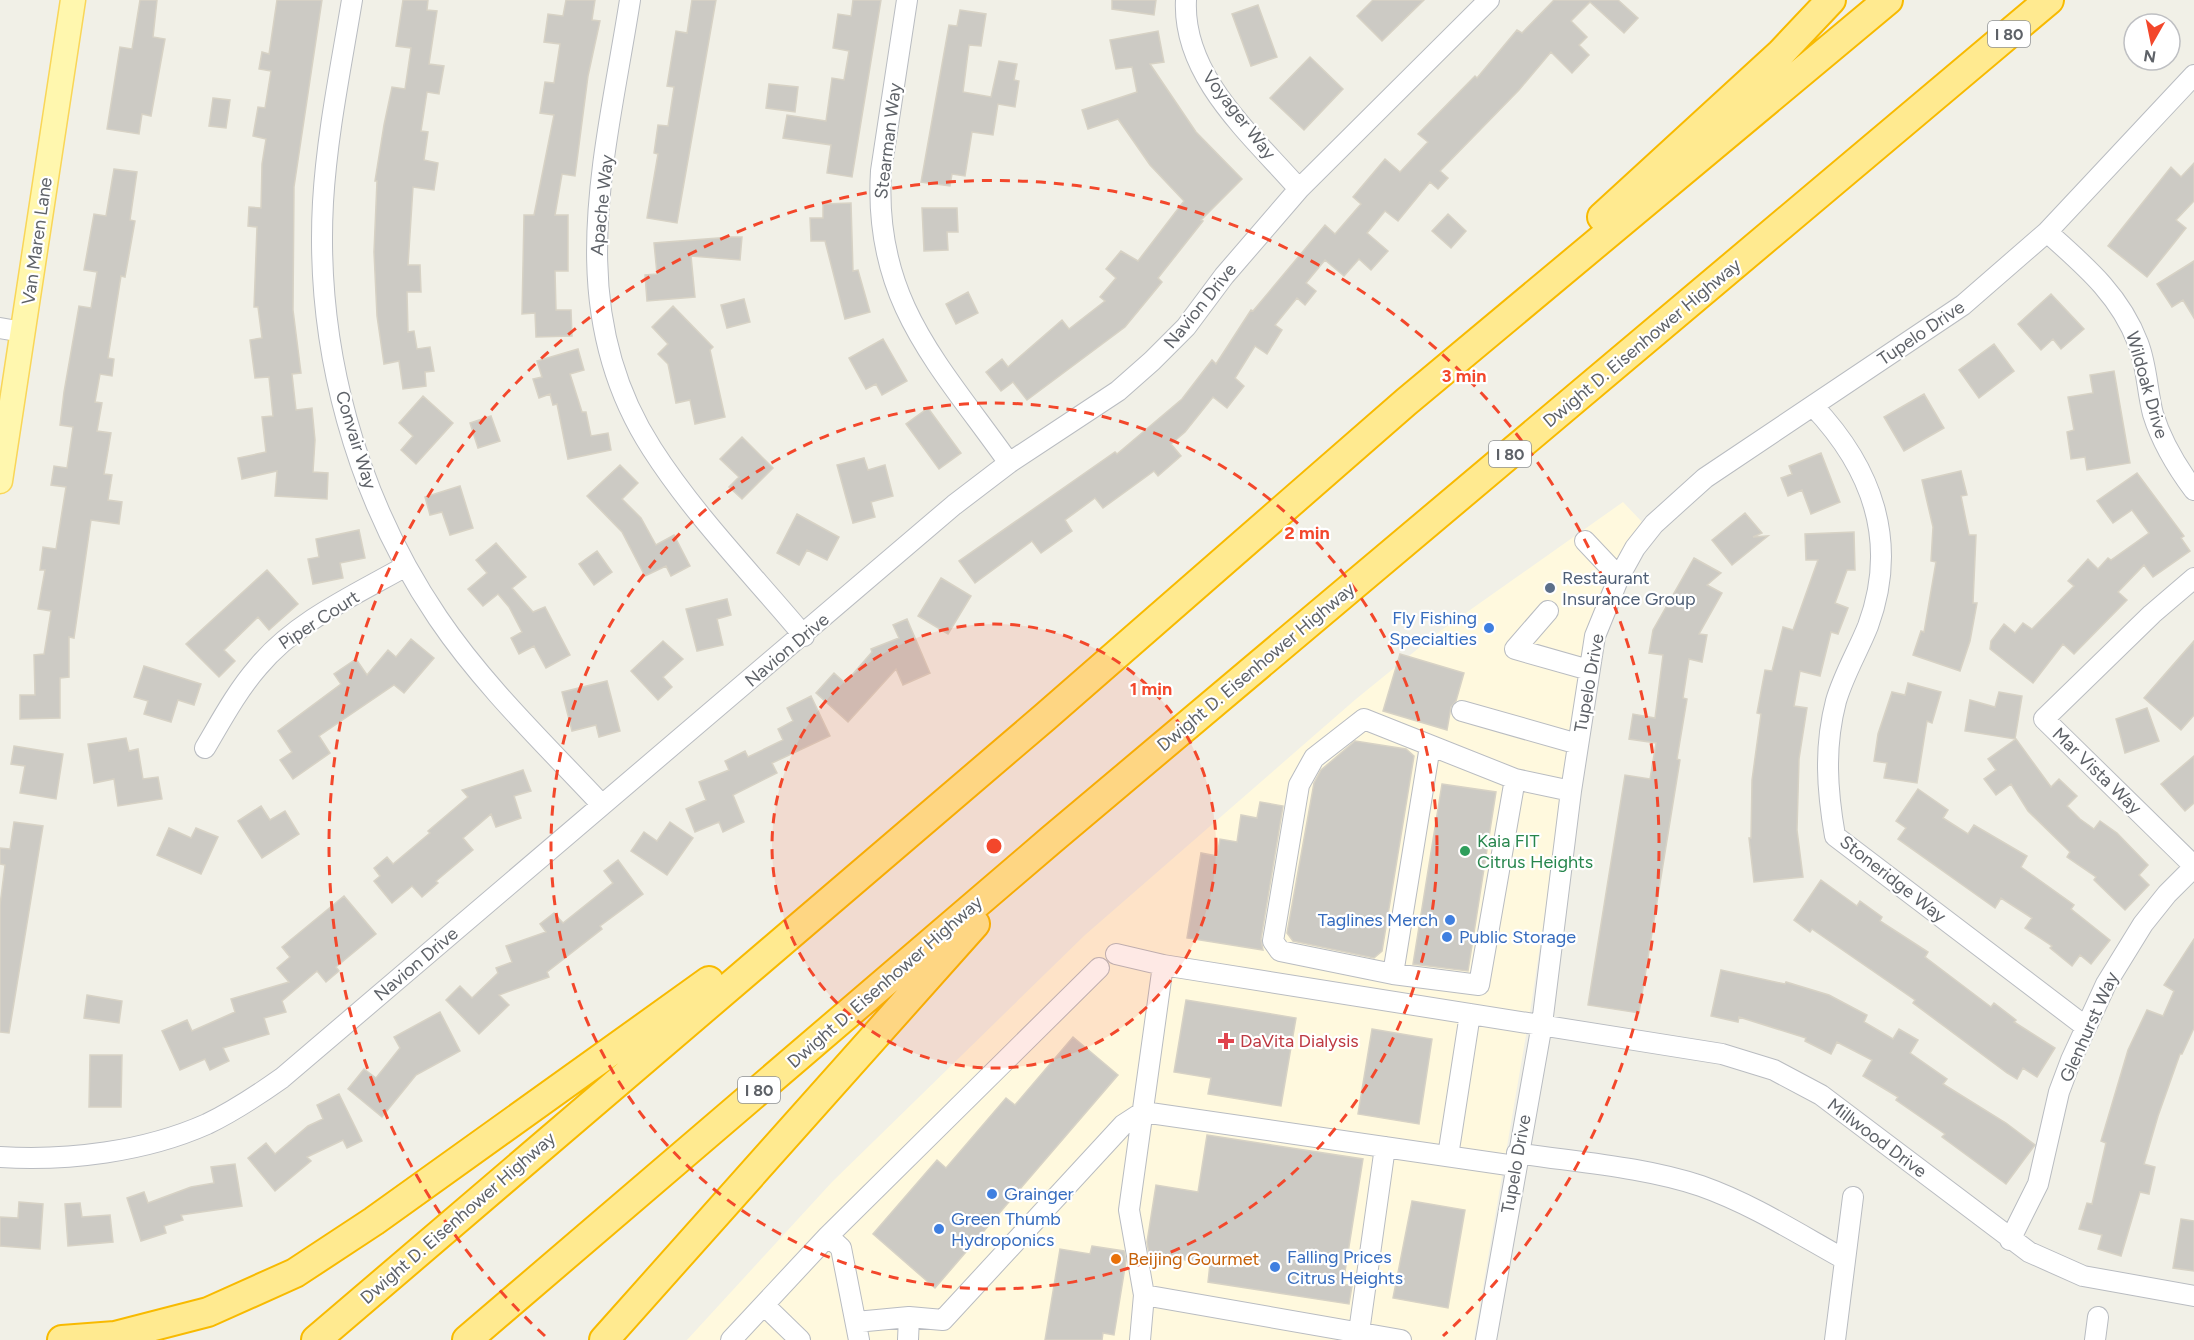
<svg xmlns="http://www.w3.org/2000/svg" width="2194" height="1340" font-family="Figtree,sans-serif">
<style>
.commercial{fill:#fff9de}
.building{fill:#cccac4;stroke:#d7d2c5;stroke-width:1.5}
.lines{fill:none;stroke-linecap:round;stroke-linejoin:round}
.minor-casing{stroke:#b9bcc1;stroke-width:22}
.major-casing{stroke:#f9d658;stroke-width:27}
.highway-casing{stroke:#f8ba00;stroke-width:32}
.minor{stroke:#fff;stroke-width:20}
.major{stroke:#fff7ae;stroke-width:24}
.highway{stroke:#ffea90;stroke-width:28}
.ring{fill:none;stroke:#f3472b;stroke-width:3;stroke-dasharray:10 8}
.service-dot{fill:#5c6f8a;stroke:#fff;stroke-width:2}
.shop-dot{fill:#3f7fe0;stroke:#fff;stroke-width:2}
.leisure-dot{fill:#2e9e5b;stroke:#fff;stroke-width:2}
.health-dot{fill:#e0444e;stroke:#fff;stroke-width:2}
.food-dot{fill:#e8710a;stroke:#fff;stroke-width:2}
.labels{text-anchor:middle;dominant-baseline:central;stroke-width:4.5;stroke-linejoin:round;paint-order:stroke}
.shield{fill:#fff;stroke:#8e9195;stroke-width:1.5}
.shield-label{font-size:16px;font-weight:bold;fill:#5e6268}
.street-label{font-size:18px;fill:#5e6268;stroke:#fff}
.service-label{font-size:18px;fill:#4e5e75;stroke:#fff;text-anchor:start}
.shop-label{font-size:18px;fill:#366cbe;stroke:#fff;text-anchor:start}
.leisure-label{font-size:18px;fill:#27864d;stroke:#fff;text-anchor:start}
.health-label{font-size:18px;fill:#be3a42;stroke:#fff;text-anchor:start}
.food-label{font-size:18px;fill:#c56008;stroke:#fff;text-anchor:start}
.centre{fill:#f3472b;stroke:#fff;stroke-width:3}
.ring-label{font-size:18px;text-anchor:middle;font-weight:bold;fill:#f3472b;stroke:#fff;stroke-width:4.5;stroke-linejoin:round;paint-order:stroke}
</style>
<rect width="100%" height="100%" fill="#f1f0e7"/>
<!-- commercial -->
<path class="commercial" d="M1623 502 1643 523 1609 575 1586 639 1531 1006 1474 1340H687L832 1182 1085 935 1356 699 1436 634Z"/>
<!-- building -->
<path class="building" d="M140 0H157L153 37 165 39 151 116 142 114 139 134 107 129 120 47 132 49Z
M277 0H322L294 187 293 310 301 373 292 374 296 410 312 408 315 440 313 472 328 473 327 499 275 496 277 471 242 479 238 458 266 452 262 417 273 416 269 377 255 378 250 340 262 338 258 307H254L257 227 248 226 249 207 261 208 262 164 266 139 253 136 258 107 265 108 271 71 259 69 262 52 269 54Z
M403 0H428L427 10 437 11 429 64 444 66 439 94 427 92 421 131 428 132 424 160 438 163 434 190 413 187 408 265H420L421 292H407L408 332 414 331 417 349 430 347 434 371 425 372 426 386 403 389 399 361 384 364 377 316 374 252 377 181H375L384 125 392 87 405 89 411 48 396 46Z
M566 0H595L592 20 600 21 588 76 575 176 562 174 555 215H568V271H555L556 310H571L572 336 536 337 535 313 522 314 524 215H534L554 115 540 113 545 82 554 83 560 44 544 42 548 14 563 16Z
M692 0H716L677 223 647 218 658 154 654 153 658 125 668 126 674 87 667 86 676 31 687 33Z
M853 0H881L852 177 827 173 831 145 783 138 787 115 826 121 832 78 844 80 849 51 833 48 838 14 851 16Z
M1112 0H1156L1154 15 1112 9Z
M1373 0H1424L1382 41 1357 16Z
M1554 0H1618L1638 18 1624 33 1590 2 1571 21 1587 37 1579 45 1589 55 1572 73 1551 52 1519 90 1440 171 1448 178 1438 189 1430 182 1398 221 1385 211 1367 233 1388 251 1371 270 1359 259 1344 276 1325 260 1306 283 1316 291 1305 305 1297 298 1275 325 1282 330 1267 354 1255 346 1235 378 1244 386 1227 408 1213 397 1185 432 1171 444 1181 456 1158 476 1154 471 1103 508 1095 498 1065 520 1072 531 1041 553 1032 541 975 583 959 561 1115 452 1117 454 1182 399 1212 360 1216 364 1251 310 1253 311 1325 225 1335 234 1361 204 1353 197 1385 159 1400 172 1428 142 1418 134 1475 76 1477 78 1517 30 1522 33Z
M1258 5 1277 57 1251 66 1232 14Z
M960 10 986 14 981 46 969 45 963 92 991 97 999 61 1017 64 1014 80 1019 81 1015 107 998 104 993 135 972 132 965 176 952 174 950 186 921 182 949 25 957 26Z
M1158 31 1164 62 1150 64 1196 132 1242 179 1201 220 1203 221 1158 278 1162 282 1125 327 1027 400 1013 382 1001 391 986 372 1002 359 1008 367 1062 320 1069 329 1105 301 1100 297 1116 278 1106 269 1121 251 1138 261 1184 201 1150 165 1118 119 1088 129 1082 110 1137 92 1132 67 1116 69 1110 40Z
M1310 57 1343 89 1304 130 1270 98Z
M769 84 798 87 795 112 766 108Z
M213 98 230 100 226 128 209 126Z
M2194 163V201L2176 220 2186 228 2147 277 2108 246 2171 167 2181 177Z
M114 169 137 172 130 220 135 221 125 277 121 276 108 358 114 359 112 376 100 374 95 402 102 403 97 431 111 433 104 474 112 475 108 500 122 502 119 524 91 520 74 638 69 637V677L60 678V718L20 719V695H35L34 655 44 654 51 611 38 609 45 570H40L43 547 56 549 66 487 51 485 54 466 67 468 73 427 60 425 64 392 79 306 91 308 97 272 84 270 94 214 106 216Z
M851 203 853 271 858 270 870 312 845 319 825 241H811L810 218H823V204Z
M922 208H957L958 232H947L948 250 924 251Z
M1448 214 1466 231 1451 248 1432 231Z
M731 237H742L740 260 691 256 695 297 647 301 645 275 657 274 654 243Z
M2194 261V318L2183 300 2172 307 2157 284Z
M968 292 978 313 956 324 946 304Z
M2051 294 2084 329 2061 349 2053 339 2041 350 2018 324Z
M744 299 750 322 727 328 721 305Z
M673 306 713 347 710 350 725 417 695 424 690 400 676 403 668 364 658 354 668 344 652 327Z
M883 339 907 381 882 395 876 384 866 389 849 358Z
M1994 344 2014 371 1979 398 1959 370Z
M578 349 584 370 570 374 582 412H586L591 436 608 433 611 450 568 459 557 404 553 405 550 394 539 398 533 379 542 377 537 361Z
M2114 371 2130 463 2087 470 2085 457 2071 459 2067 432 2074 430 2068 397 2093 393 2090 375Z
M1924 394 1944 428 1904 451 1884 417Z
M423 396 453 423 416 464 401 450 413 436 399 423Z
M928 408 961 453 939 469 906 424Z
M491 416 500 441 478 448 470 423Z
M742 437 773 468 742 499 729 487 739 477 720 459Z
M1821 453 1840 502 1811 514 1802 490 1788 496 1781 478 1792 474 1789 466Z
M864 458 868 470 885 465 893 496 871 502 875 517 853 523 837 465Z
M620 465 638 483 622 499 641 518 656 545 674 535 690 566 671 576 666 566 645 576 622 532 587 496Z
M1961 471 1967 495 1961 496 1969 535H1976L1973 603H1977L1970 641 1960 671 1913 655 1921 631 1924 632 1936 562 1931 561 1933 527 1922 480Z
M2137 473 2184 536 2181 538 2190 551 2153 577 2144 565 2118 592 2127 600 2074 654 2063 644 2033 683 1990 649 1991 641 2004 624 2015 633 2023 623 2032 629 2074 586 2068 581 2088 559 2098 569 2108 558 2111 560 2149 533 2132 510 2113 523 2097 501Z
M460 486 473 528 450 535 442 512 430 515 425 497Z
M1745 513 1762 533 1753 537 1768 536 1732 565 1712 540Z
M797 514 839 537 827 560 807 550 799 565 777 553Z
M359 530 365 558 340 563 343 578 313 584 308 559 319 557 316 539Z
M1854 532 1855 570H1847L1835 603 1848 608 1838 634 1831 632 1820 676 1800 671 1794 706 1807 708 1799 759 1797 830 1803 877 1754 882 1749 838H1751L1752 780 1761 714 1757 713 1765 670 1772 671 1783 627 1793 630 1818 560H1806L1805 534Z
M496 543 526 577 512 588 533 612 545 607 570 655 546 668 534 646 519 654 511 638 522 632 509 607 498 594 483 606 468 589 487 573 476 560Z
M597 551 612 572 594 585 579 564Z
M1694 558 1721 573 1707 585 1722 593 1699 634 1707 635 1702 662 1689 659 1683 698 1687 699 1677 759 1680 760 1639 1013 1588 1005 1625 775 1650 779 1656 743 1629 739 1633 714 1655 718 1663 655 1649 653 1653 630Z
M267 570 298 604 269 630 258 617 224 650 235 661 219 677 186 644Z
M941 578 971 596 948 634 918 616Z
M727 599 731 615 717 619 723 645 697 651 686 609Z
M907 619 930 673 903 685 896 669 848 722 816 693 834 673 845 683 872 652 871 649 899 638 893 625Z
M411 639 434 658 404 693 394 685 319 736 330 753 293 779 280 760 292 752 278 731 341 684 334 674 356 659 367 675 388 650 396 657Z
M663 641 683 659 663 677 672 687 658 700 631 671Z
M2194 641V715L2181 730 2144 698Z
M1400 654 1464 673 1456 701 1451 707 1447 730 1383 711Z
M144 666 201 684 194 705 178 700 171 722 144 714 148 701 134 697Z
M607 681 620 731 599 737 596 725 572 731 562 692Z
M1908 683 1941 692 1932 723 1927 721 1917 783 1884 778 1887 763 1874 761 1878 734 1892 692 1905 695Z
M1999 692 2022 696 2015 739 1965 731 1970 700 1995 707Z
M811 696 830 736 772 763 777 773 733 795 744 822 723 832 719 822 695 832 686 809 706 800 699 782 729 770 725 761 745 751 748 757 783 740 778 729 793 721 787 708Z
M2147 708 2159 741 2125 753 2116 719Z
M126 738 129 751 138 749 143 779 158 777 162 799 118 806 114 779 94 783 88 744Z
M2016 739 2051 787 2059 779 2077 796 2067 806 2080 819 2094 829 2100 821 2117 833 2148 865 2139 875 2149 885 2125 910 2094 880 2096 877 2067 857 2070 852 2028 811 2011 784 1996 795 1984 779 1996 770 1988 759Z
M1355 741 1406 749 1414 756 1382 951 1374 958 1293 941 1287 933 1314 783 1321 770Z
M14 746 63 754 56 799 20 793 25 766 11 764Z
M2194 756V803L2185 811 2161 784Z
M523 770 531 791 514 796 521 818 496 827 491 814 463 838 473 850 436 881 438 883 422 897 412 886 392 903 374 881 380 876 374 868 387 857 393 864 430 833 428 831 468 797 462 790Z
M1442 784 1496 792 1468 971 1413 964Z
M1918 789 1948 810 1943 818 1968 834 1974 825 2027 856 2021 867 2074 905 2071 909 2110 940 2091 964 2080 955 2072 966 2050 948 2052 946 2025 928 2032 918 2001 898 1995 908 1898 839 1906 828 1896 821Z
M1260 802 1283 806 1261 939 1263 950 1187 938 1201 853 1217 856 1220 839 1237 842 1241 815 1257 818Z
M261 806 270 820 285 811 299 834 262 858 238 821Z
M14 822 43 826 9 1033 0 1032V905L5 865 0 864V848L10 849Z
M670 822 693 838 667 875 631 851 644 832 657 841Z
M169 828 191 838 196 828 218 837 201 874 157 855Z
M618 860 643 894 600 926 602 929 547 972 549 977 499 995 509 1005 479 1034 446 1000 460 986 472 998 498 973 496 968 512 962 506 946 546 932 540 924 554 913 563 923 613 883 604 871Z
M1821 880 1857 906 1860 901 1882 917 1880 921 1928 952 1925 957 1991 1007 1994 1003 2016 1020 2014 1022 2055 1048 2037 1077 2023 1068 2017 1079 2007 1073 1913 1003 1915 1000 1812 929 1810 932 1794 920Z
M344 896 376 934 336 967 339 971 326 982 317 971 282 1001 286 1012 264 1018 269 1034 223 1048 229 1061 210 1070 205 1059 180 1070 162 1031 187 1020 192 1031 235 1012 231 999 289 982 277 968 290 957 282 947Z
M2194 939V1028L2182 1054H2180L2158 1116 2144 1164 2155 1167 2149 1194 2140 1192 2121 1256 2098 1249 2102 1235 2079 1229 2087 1203 2092 1204 2106 1143 2101 1141 2128 1050 2147 1010 2163 1016 2174 991 2164 985Z
M1721 970 1785 984 1786 982 1829 995 1867 1015 1864 1022 1893 1039 1899 1029 1918 1040 1910 1053 1947 1079 1943 1084 2006 1123 2035 1145 2006 1184 1942 1137 1945 1134 1896 1100 1898 1097 1863 1076 1872 1060 1837 1042 1831 1054 1805 1041 1806 1038 1739 1017 1738 1022 1711 1016Z
M87 995 122 1001 119 1023 84 1018Z
M1186 1000 1296 1018 1281 1106 1208 1094 1211 1078 1174 1072Z
M440 1012 460 1051 416 1075 382 1117 348 1089 364 1069 376 1078 400 1048 394 1037Z
M1372 1029 1432 1039 1419 1124 1358 1114Z
M1073 1037 1118 1075 935 1288 873 1234 937 1160 946 1168 1006 1098 1015 1105Z
M90 1055H122L121 1107H89Z
M339 1094 362 1141 347 1148 343 1140 307 1157 311 1161 275 1191 248 1158 266 1143 275 1154 308 1126 323 1119 317 1105Z
M1207 1135 1363 1159 1343 1284 1352 1286 1349 1304 1208 1282 1210 1264 1149 1254 1147 1242 1156 1185 1198 1192Z
M235 1164 242 1206 181 1215 183 1220 164 1226 166 1233 141 1241 127 1198 144 1192 148 1203 191 1187 214 1183 211 1167Z
M1412 1201 1465 1210 1448 1308 1393 1298Z
M19 1202 43 1204 40 1249 0 1246V1217L18 1218Z
M80 1203 82 1217 110 1215 113 1242 68 1246 65 1204Z
M2181 1219 2194 1221V1271L2173 1268Z
M1092 1246 1124 1251 1126 1261 1114 1335 1103 1333 1102 1340H1045L1060 1249 1090 1254Z"/>
<g class="lines">
<!-- minor casing -->
<g class="minor-casing">
<path id="minor" d="M352 0C341 67 327 134 323 202 315 348 356 497 438 618 484 686 546 745 602 805
M630 0C606 154 560 307 652 449 695 516 753 575 804 636
M907 0 881 171C873 301 939 364 1009 463
M1186 0C1182 77 1253 136 1299 189
M2047 232C2084 265 2120 295 2138 343 2147 366 2147 391 2153 414 2162 443 2176 466 2194 490
M0 328 23 332
M1813 406C1872 468 1899 542 1868 626 1858 651 1844 674 1836 701 1824 747 1827 790 1835 836L2086 1027
M1585 541 1619 577
M2194 578 2152 614 2044 719 2194 866
M1548 611 1515 649 1589 670
M1462 711 1578 744
M1430 746 1393 974 1280 951 1273 941 1299 785 1314 758 1364 719 1515 779 1571 791
M205 748C221 721 237 691 258 667 296 621 355 595 406 566
M1116 954 1163 965
M1393 974 1479 985 1515 779
M1517 1153C1576 1162 1645 1167 1701 1186 1752 1204 1797 1233 1844 1259
M1448 1156 1470 1014
M0 1157C68 1161 144 1152 207 1124 234 1111 258 1095 282 1078L954 505 1009 463 1118 391 1152 361 1186 327 1224 276 1299 189 1489 0
M828 1236 841 1248 859 1340
M2010 1240 2038 1184 2059 1092 2071 1060 2106 984 2143 924 2167 894 2194 867
M1144 1295 1401 1340
M764 1305 800 1340
M856 1322 909 1317 943 1320 1123 1125 1143 1112 1515 1166
M1359 1332 1385 1147
M731 1340 828 1236 1099 968
M908 1340 909 1317
M1140 1340 1144 1295 1129 1210 1163 965 1722 1054 1774 1070 1821 1095 2029 1252 2083 1276 2194 1296
M1486 1340 1542 1024 1571 791 1595 636 1619 577 1635 548 1654 524 1705 478 1963 305 2047 232 2194 75
M1835 1340 1853 1197
M2095 1340 2098 1317"/>
</g>
<!-- major casing -->
<g class="major-casing">
<path id="major" d="M0 481 73 0"/>
</g>
<!-- highway casing -->
<g class="highway-casing">
<path id="highway" d="M1602 217 1781 53 1831 0
M62 1340 115 1336 208 1312 295 1273 374 1221 709 981
M316 1340 1045 717 1406 402 1888 0
M467 1340 1051 840 2049 0
M604 1340 975 924"/>
</g>
<!-- minor -->
<use href="#minor" class="minor"/>
<!-- major -->
<use href="#major" class="major"/>
<!-- highway -->
<use href="#highway" class="highway"/>
</g>
<!-- distance rings -->
<circle cx="994" cy="846" r="222" fill="#f3472b" fill-opacity=".12"/>
<g class="ring">
<circle cx="994" cy="846" r="222"/>
<circle cx="994" cy="846" r="443"/>
<path d="M545 1336A665 665 0 1 1 1443 1336"/>
</g>
<!-- markers -->
<circle class="service-dot" cx="1550" cy="588" r="6"/>
<g class="shop-dot">
<circle cx="1489" cy="628" r="6"/>
<circle cx="1450" cy="920" r="6"/>
<circle cx="1447" cy="937" r="6"/>
<circle cx="992" cy="1194" r="6"/>
<circle cx="939" cy="1229" r="6"/>
<circle cx="1275" cy="1267" r="6"/>
</g>
<circle class="leisure-dot" cx="1465" cy="851" r="6"/>
<path class="health-dot" d="M1223 1032h6v6h6v6h-6v6h-6v-6h-6v-6h6z"/>
<circle class="food-dot" cx="1116" cy="1259" r="6"/>
<g class="labels">
<!-- shield labels -->
<g class="shield">
<rect x="1988" y="21" width="42" height="26" rx="4.5"/>
<rect x="1489" y="441" width="42" height="26" rx="4.5"/>
<rect x="738" y="1077" width="42" height="26" rx="4.5"/>
</g>
<g class="shield-label">
<text x="2009" y="34">I 80</text>
<text x="1510" y="454">I 80</text>
<text x="759" y="1090">I 80</text>
</g>
<!-- street labels -->
<g class="street-label">
<text transform="translate(1239 115) rotate(52)">Voyager Way</text>
<text transform="translate(888 141) rotate(-83)">Stearman Way</text>
<text transform="translate(602 205) rotate(-84)">Apache Way</text>
<text transform="translate(37 241) rotate(-82)">Van Maren Lane</text>
<text transform="translate(1200 306) rotate(-51)">Navion Drive</text>
<text transform="translate(1921 333) rotate(-34)">Tupelo Drive</text>
<text transform="translate(1642 343) rotate(-40)">Dwight D. Eisenhower Highway</text>
<text transform="translate(2147 385) rotate(74)">Wildoak Drive</text>
<text transform="translate(356 440) rotate(73)">Convair Way</text>
<text transform="translate(319 620) rotate(-33)">Piper Court</text>
<text transform="translate(787 650) rotate(-40)">Navion Drive</text>
<text transform="translate(1256 667) rotate(-40)">Dwight D. Eisenhower Highway</text>
<text transform="translate(1589 683) rotate(-80)">Tupelo Drive</text>
<text transform="translate(2097 771) rotate(44)">Mar Vista Way</text>
<text transform="translate(1893 879) rotate(38)">Stoneridge Way</text>
<text transform="translate(416 964) rotate(-40)">Navion Drive</text>
<text transform="translate(885 982) rotate(-41)">Dwight D. Eisenhower Highway</text>
<text transform="translate(2089 1027) rotate(-66)">Glenhurst Way</text>
<text transform="translate(1877 1138) rotate(37)">Millwood Drive</text>
<text transform="translate(1516 1164) rotate(-80)">Tupelo Drive</text>
<text transform="translate(458 1218) rotate(-41)">Dwight D. Eisenhower Highway</text>
</g>
<!-- service labels -->
<g class="service-label">
<text x="1562" y="578">Restaurant<tspan x="1562" dy="21">Insurance Group</tspan></text>
</g>
<!-- shop labels -->
<g class="shop-label">
<text x="1477" y="618" text-anchor="end">Fly Fishing<tspan x="1477" dy="21">Specialties</tspan></text>
<text x="1438" y="920" text-anchor="end">Taglines Merch</text>
<text x="1459" y="937">Public Storage</text>
<text x="1004" y="1194">Grainger</text>
<text x="951" y="1219">Green Thumb<tspan x="951" dy="21">Hydroponics</tspan></text>
<text x="1287" y="1257">Falling Prices<tspan x="1287" dy="21">Citrus Heights</tspan></text>
</g>
<!-- leisure labels -->
<g class="leisure-label">
<text x="1477" y="841">Kaia FIT<tspan x="1477" dy="21">Citrus Heights</tspan></text>
</g>
<!-- health labels -->
<g class="health-label">
<text x="1240" y="1041">DaVita Dialysis</text>
</g>
<!-- food labels -->
<g class="food-label">
<text x="1128" y="1259">Beijing Gourmet</text>
</g>
</g>
<circle cx="994" cy="846" r="9" class="centre"/>
<g class="ring-label">
<text x="1464" y="382">3 min</text>
<text x="1307" y="539">2 min</text>
<text x="1151" y="695">1 min</text>
</g>
<!-- north arrow -->
<g transform="translate(2152 42) rotate(189)"><circle r="28" fill="#ffffff" stroke="#bfc0c3" stroke-width="1.5"/>
<path d="M0-4.5L10 22L0 15L-10 22Z" fill="#f3472b"/>
<text y="-9" font-size="16" font-weight="bold" text-anchor="middle" fill="#5e6268">N</text>
</g>
</svg>
